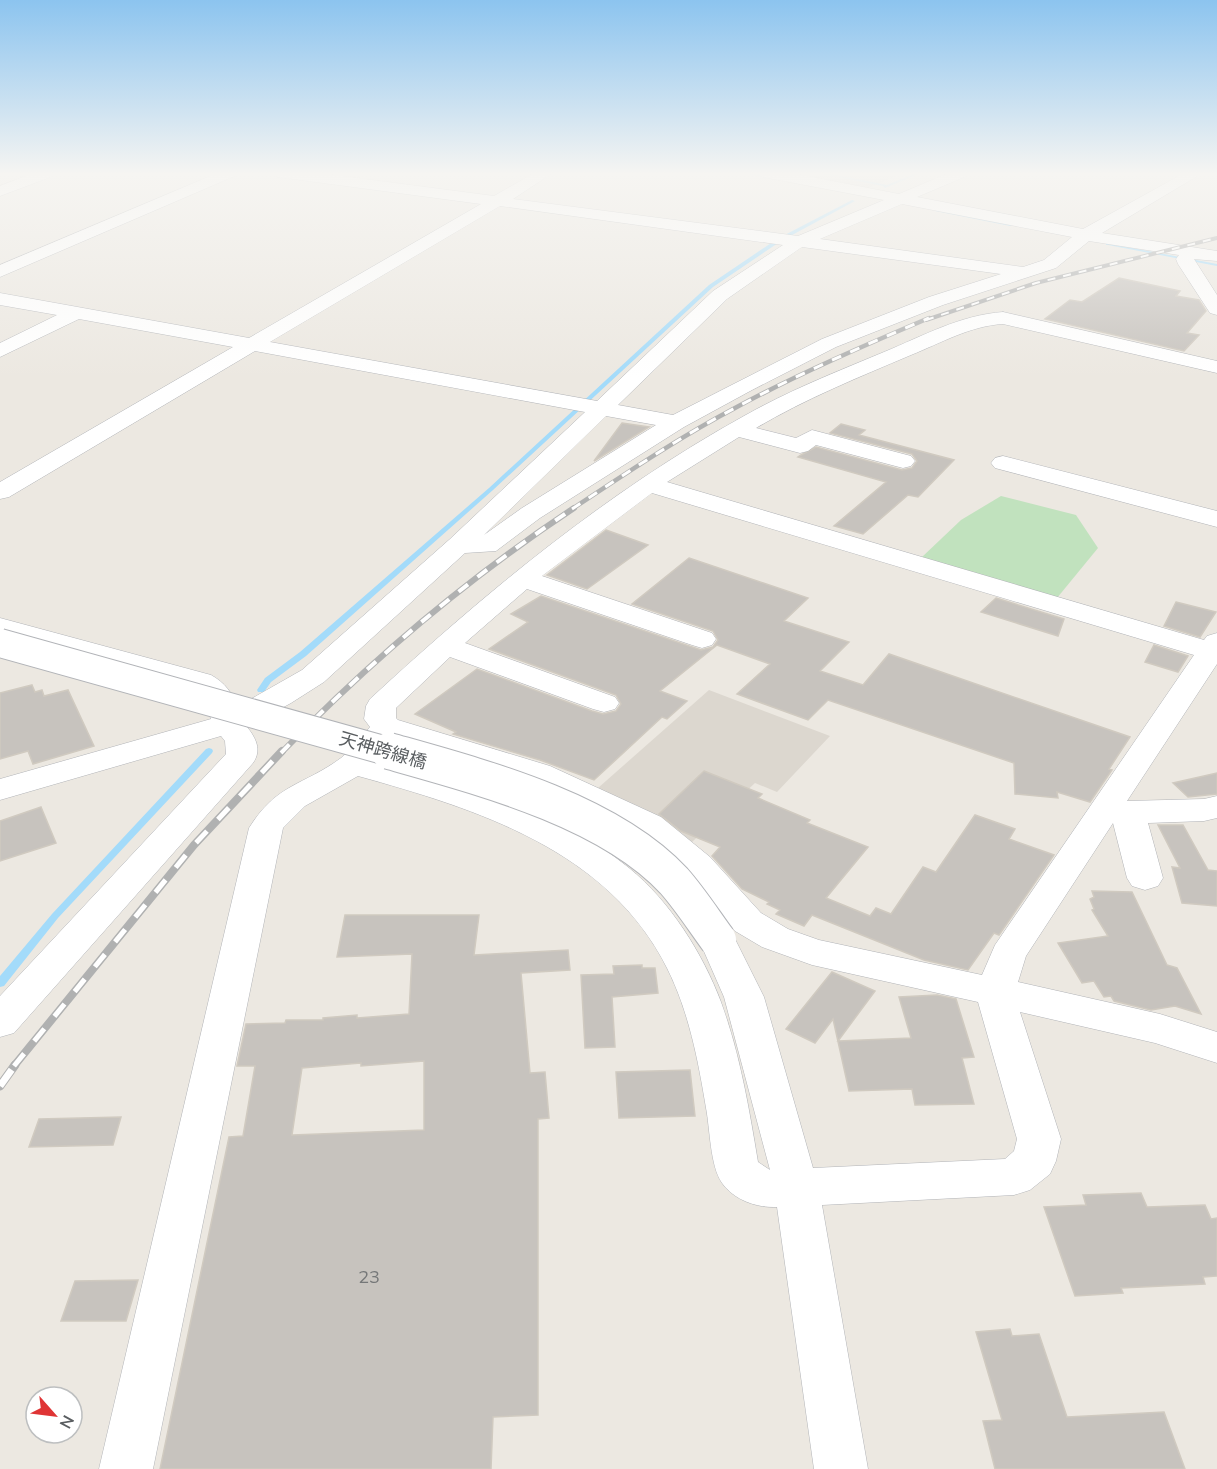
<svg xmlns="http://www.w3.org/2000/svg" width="1217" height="1469" font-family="Mulish,'Noto Sans JP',sans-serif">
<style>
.industrial{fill:#dddad6}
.education{fill:#dcd7cf}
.green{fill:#c1e2be}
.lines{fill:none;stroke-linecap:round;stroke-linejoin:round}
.stream{fill:#a3dbfa;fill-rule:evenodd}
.building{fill:#c7c3be;stroke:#d0cac0;stroke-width:1.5;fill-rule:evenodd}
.minor-casing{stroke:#b2b4b8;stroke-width:1}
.minor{fill:#fff;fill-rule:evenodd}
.rail-far4-casing{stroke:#b0b1b1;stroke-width:4}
.rail-far3-casing{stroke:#b0b1b1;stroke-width:4.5}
.rail-far2-casing{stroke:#b0b1b1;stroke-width:6}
.rail-far1-casing{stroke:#b0b1b1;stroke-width:8}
.rail-casing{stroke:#b0b1b1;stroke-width:9}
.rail-far4{stroke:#fff;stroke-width:2;stroke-dasharray:8;stroke-linecap:butt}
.rail-far3{stroke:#fff;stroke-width:3;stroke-dasharray:10;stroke-linecap:butt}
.rail-far2{stroke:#fff;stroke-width:4;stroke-dasharray:12;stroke-linecap:butt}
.rail-far1{stroke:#fff;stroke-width:5;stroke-dasharray:16;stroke-linecap:butt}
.rail{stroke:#fff;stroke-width:7;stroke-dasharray:20;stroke-linecap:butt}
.minor-bridge-far1-casing{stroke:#b2b4b8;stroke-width:30;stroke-linecap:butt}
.minor-bridge-casing{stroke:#b2b4b8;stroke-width:38;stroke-linecap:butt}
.minor-bridge-far1{stroke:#fff;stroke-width:28}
.minor-bridge{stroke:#fff;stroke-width:36}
.labels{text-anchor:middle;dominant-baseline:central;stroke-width:4.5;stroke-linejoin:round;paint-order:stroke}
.street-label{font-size:18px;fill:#5a5e61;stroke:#fff}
.near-number-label{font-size:18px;fill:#757778}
</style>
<rect width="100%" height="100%" fill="#ece8e1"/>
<!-- industrial -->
<path class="industrial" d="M777 172H905L866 189Z"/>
<!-- education -->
<path class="education" d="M709 690 830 736 777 792 755 783 692 842 659 818 598 788Z"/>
<!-- green -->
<path class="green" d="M1001 496 1076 515 1098 548 1057 598 922 557 961 520Z"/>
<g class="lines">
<!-- stream -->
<path class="stream" d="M737 172H745L773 178 771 179Z
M814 172H821L887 185 918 172H923L885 188 883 186Z
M852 200 855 201 781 241 713 287 493 490 306 656 271 682 264 692H258L257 690 265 678 300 652 489 488 709 285 777 239Z
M934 209 1010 224 1012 225 1010 226 935 211Z
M1106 243 1217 264V266L1108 245H1106Z
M209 748 212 749 213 751 212 753 58 918 4 986 0 987V976L52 914 206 749Z"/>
</g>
<!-- building -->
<path class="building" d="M1119 278 1180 291 1176 296 1199 300 1206 311 1187 333 1199 335 1184 351 1045 319 1070 300 1082 302Z
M622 423 649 427 594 461Z
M841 424 865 430 859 435 954 460 918 497 908 495 863 534 834 526 886 482 798 457 801 455 816 447 902 470 912 468 917 461 912 454 830 433Z
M606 530 648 545 587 589 547 575Z
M689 558 808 598 784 621 849 642 820 671 863 685 889 654 1130 737 1109 769 1112 770 1090 802 1057 792 1058 798 1015 794 1014 763 828 700 808 720 737 694 770 664 717 645 660 691 687 701 667 719 662 717 594 780 540 760 453 734 456 732 415 714 477 669 592 711 603 714 616 711 621 704 616 695 489 649 528 622 511 614 541 596 701 650 713 647 718 640 713 631 632 604Z
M996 598 1064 619 1058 636 981 612Z
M1176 602 1216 612 1200 637 1164 626Z
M1154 645 1188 656 1178 672 1145 662Z
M32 685 35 692 42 690 44 696 68 690 94 746 33 764 28 751 0 759V693Z
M704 771 762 794 758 798 810 820 807 823 868 847 826 898 870 916 876 908 891 914 923 867 936 872 975 815 1015 829 1009 839 1054 855 999 935 994 933 968 970 924 960 812 915 804 926 776 914 780 910 767 904 769 902 742 889 712 856 720 847 681 831 659 814Z
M1217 773V794L1188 797 1173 783Z
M41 807 56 843 0 861V821Z
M1158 825H1183L1208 870 1217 871V906L1182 903 1172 867 1180 868Z
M1092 891 1132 892 1167 965 1177 968 1201 1014 1175 1006 1151 1010 1114 1001 1111 996 1104 997 1094 981 1082 983 1058 943 1108 936 1092 910 1094 909 1090 899 1094 897Z
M345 915H479L474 955 568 950 570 970 521 973 530 1073 545 1072 549 1118 538 1119V1415L493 1417 491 1469H160L229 1137 243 1136 255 1066H237L246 1024 285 1023 286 1020H323V1018L357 1015V1018L409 1014 412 954 337 957ZM424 1061V1130L292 1135 302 1068 361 1063V1066Z
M642 965V968H655L658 993 612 997 615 1047 585 1048 581 975 614 974 613 966Z
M832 972 875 991 838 1041 911 1038 899 997 937 995 956 999 974 1057 962 1058 974 1104 915 1105 912 1089 849 1091 833 1019 815 1043 786 1029Z
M690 1070 695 1116 619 1118 616 1072Z
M121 1117 113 1145 29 1147 39 1119Z
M1141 1193 1147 1207 1205 1205 1211 1219 1217 1218V1276L1203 1277 1205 1284 1121 1288 1123 1293 1075 1296 1044 1207 1086 1205 1083 1195Z
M138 1280 126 1321H61L75 1281Z
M1010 1329 1012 1336 1039 1334 1067 1417 1164 1412 1185 1469H995L983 1421 1002 1420 976 1332Z"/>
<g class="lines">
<!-- minor casing -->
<g class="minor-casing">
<path id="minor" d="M37 172H59L56 175 0 196V186Z
M220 172H240L237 175 0 277V265Z
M270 172H311L494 196 536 172H554L513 199 798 236 884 200 763 177 756 172H786L899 194 951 172H971L969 175 917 197 1083 229 1186 172H1204L1102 233 1217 251V261L1194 259 1217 295V315L1210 313 1178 264 1176 259 1179 255 1089 241 1056 268 943 305 836 347 752 390 684 427 540 518 496 551 465 553 324 682 291 703 247 727C256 738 262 750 253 763L14 1033 0 1037V996L226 754 225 741 221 736 0 800V779L211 719 203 697 189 687 0 635V618L211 675C225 683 232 692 237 707L302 670 450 539 585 412 255 351 9 497 0 499V482L233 347 79 319 0 357V343L57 315 0 305V293L249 338 481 204 278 177ZM902 204 1072 237 1044 260 1023 267 820 239ZM500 206 783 245 713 291 597 401 270 342ZM802 247 1001 274 929 297 822 339 673 415 618 405 727 299ZM606 416 656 425 522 508 484 535Z
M1003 312 1217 361V373L1003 324C970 326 941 343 911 355 859 377 805 399 756 428L796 438 812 430 911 456 915 461 911 466 903 468 816 445 808 451 800 453 739 437 667 482 1204 640 1207 636 1217 633V664L1127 801 1204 799 1217 796V818L1204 821 1148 823 1163 878 1158 886 1145 890 1132 886 1127 878 1113 823 1026 956 1018 982 1160 1014 1217 1032V1063L1155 1043 1020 1012 1061 1139 1056 1161 1050 1174 1030 1190 1014 1195 822 1205 868 1469H814L777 1207C757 1208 734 1200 722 1183 710 1166 710 1128 706 1108 698 1060 689 1012 667 968 608 850 477 809 358 776L305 806 283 828 153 1469H99L249 828C277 783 303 786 341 758 352 749 361 738 370 727L364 719 366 706 370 699C485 593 605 493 744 416 788 391 836 372 884 352 923 336 960 315 1003 312ZM652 493 1194 655 995 945 982 975 819 940 788 929 761 913 710 857 661 817 550 766 398 720 396 718V708L450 657 593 709 604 712 615 709 619 703 615 697 465 643 527 589 692 645 702 648 712 645 716 639 712 633 542 576ZM393 739 526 780 637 833 686 873 735 931 762 947 812 965 978 1002 1017 1139 1014 1151 1005 1159 813 1168 764 997 731 931 718 927 705 931 699 940 724 997 770 1170 758 1162C749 1108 740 1054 721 1002 703 954 670 901 629 868 558 810 463 784 376 760Z
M1003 456 1217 511V527L995 468 991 463 995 458Z"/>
</g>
<!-- minor -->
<use href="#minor" class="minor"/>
<!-- rail-far4 casing -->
<g class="rail-far4-casing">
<path id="rail-far4" d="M926 320 1036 283 1217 238"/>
</g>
<!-- rail-far3 casing -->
<g class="rail-far3-casing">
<path id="rail-far3" d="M572 509C625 474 678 438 735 408 798 374 863 346 929 318"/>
</g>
<!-- rail-far2 casing -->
<g class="rail-far2-casing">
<path id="rail-far2" d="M281 753C369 662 468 578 574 508"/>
</g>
<!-- rail-far1 casing -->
<g class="rail-far1-casing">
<path id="rail-far1" d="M14 1066 194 845 282 751"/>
</g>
<!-- rail casing -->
<g class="rail-casing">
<path id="rail" d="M0 1086 15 1065"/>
</g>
<!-- rail-far4 -->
<use href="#rail-far4" class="rail-far4"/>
<!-- rail-far3 -->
<use href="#rail-far3" class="rail-far3"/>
<!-- rail-far2 -->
<use href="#rail-far2" class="rail-far2"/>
<!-- rail-far1 -->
<use href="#rail-far1" class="rail-far1"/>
<!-- rail -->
<use href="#rail" class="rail"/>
<!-- minor-bridge-far1 casing -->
<g class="minor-bridge-far1-casing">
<path id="minor-bridge-far1" d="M0 643 394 753"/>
</g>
<!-- minor-bridge casing -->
<g class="minor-bridge-casing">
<path id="minor-bridge" d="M389 751C481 777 608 810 674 881 690 899 704 921 718 940"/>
</g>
<!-- minor-bridge-far1 -->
<use href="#minor-bridge-far1" class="minor-bridge-far1"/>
<!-- minor-bridge -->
<use href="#minor-bridge" class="minor-bridge"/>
</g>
<!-- sky -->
<linearGradient id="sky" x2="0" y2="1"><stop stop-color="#8cc4ef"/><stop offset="0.46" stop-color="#f6f5f2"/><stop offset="1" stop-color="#f6f5f2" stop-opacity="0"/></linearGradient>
<rect width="1217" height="378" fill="url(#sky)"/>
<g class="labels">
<!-- street labels -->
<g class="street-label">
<text transform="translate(383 750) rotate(16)">天神跨線橋</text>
</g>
<!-- near-number labels -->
<g class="near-number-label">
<text x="369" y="1276">23</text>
</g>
</g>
<!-- north arrow -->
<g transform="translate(54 1415) rotate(118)"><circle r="28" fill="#ffffff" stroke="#bdbfc0" stroke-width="1.5"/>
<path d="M0-4.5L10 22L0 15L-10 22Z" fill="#df3435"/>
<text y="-9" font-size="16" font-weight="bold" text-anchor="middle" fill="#5a5e61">N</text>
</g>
</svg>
